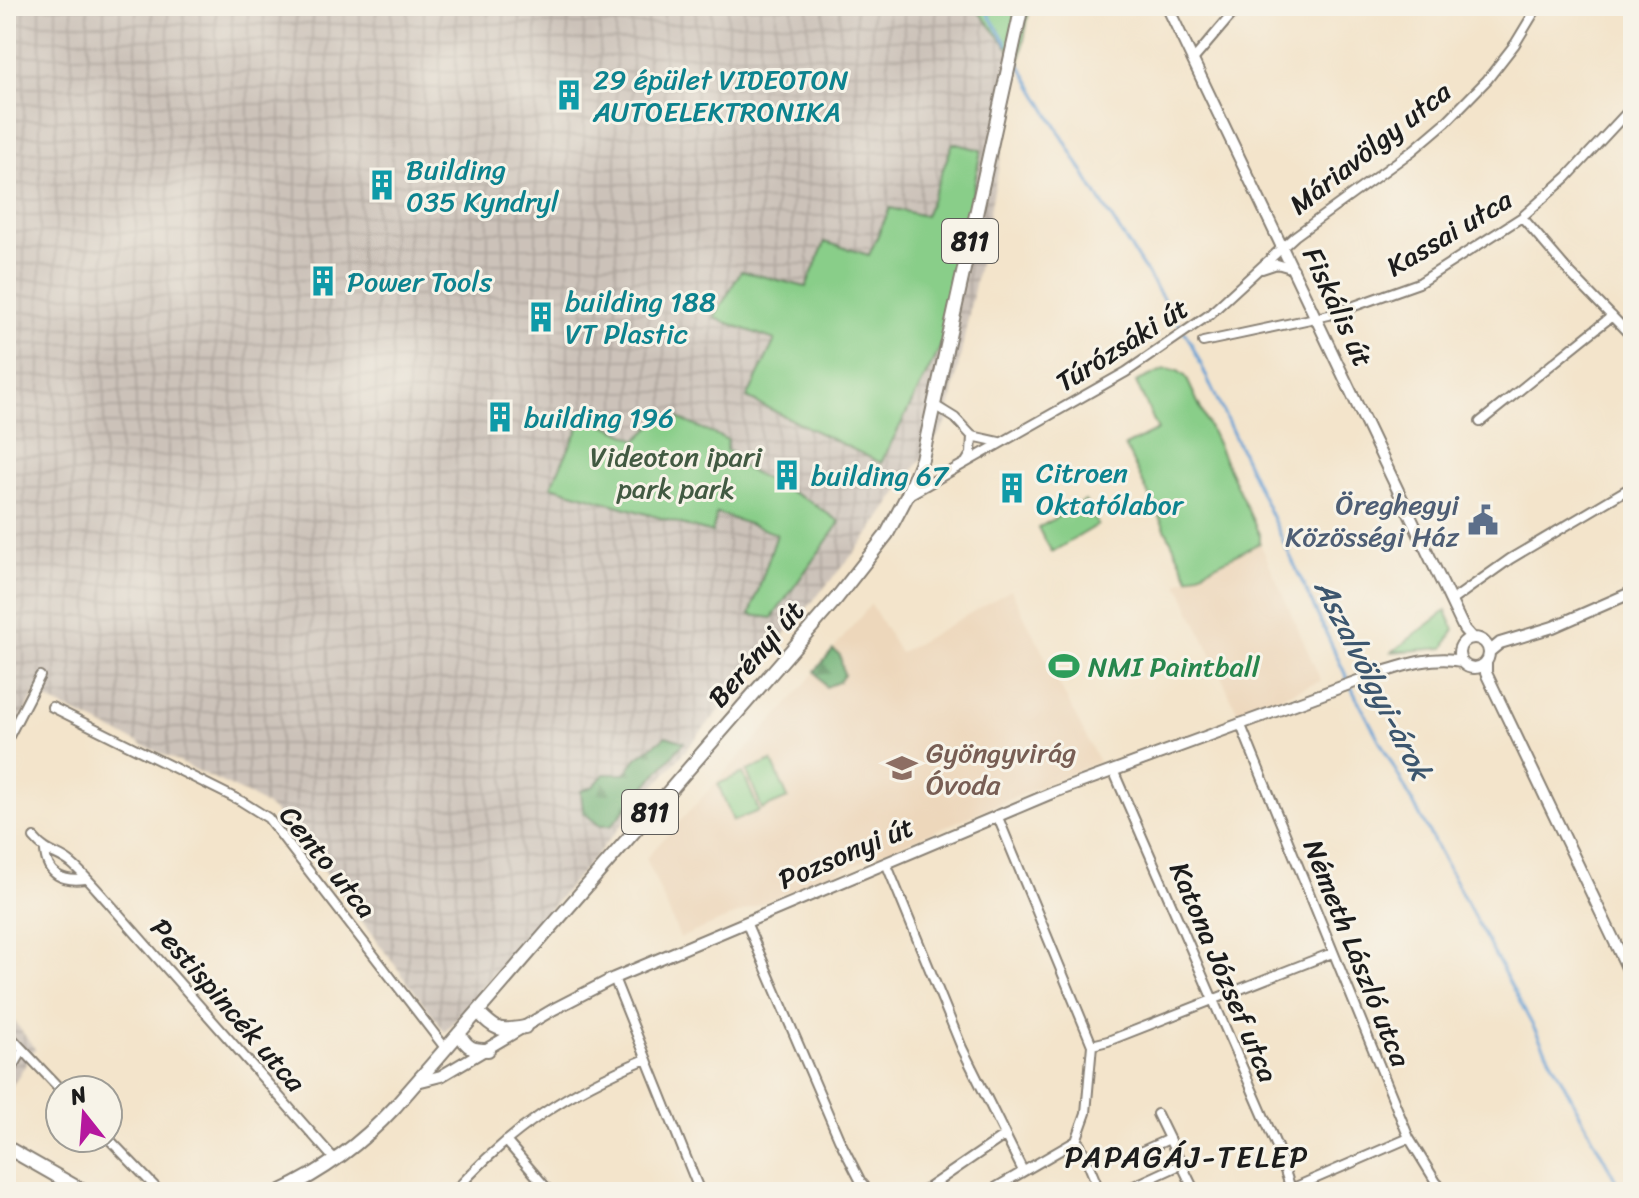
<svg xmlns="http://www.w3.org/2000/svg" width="1639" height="1198" font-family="Sriracha,sans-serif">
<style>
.built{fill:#edd7bb}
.industrial{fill:url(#industrial-grid)}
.grass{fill:url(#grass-tufts);stroke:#527552;stroke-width:2}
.forest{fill:url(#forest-firs);stroke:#456648;stroke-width:2}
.park{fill:#89ce89;stroke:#527552;stroke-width:2}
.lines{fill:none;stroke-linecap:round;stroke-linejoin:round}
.stream{stroke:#639ed3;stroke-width:3}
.minor-casing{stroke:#888074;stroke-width:12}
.tertiary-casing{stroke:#888074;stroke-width:14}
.primary-casing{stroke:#888074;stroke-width:16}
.minor{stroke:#fff;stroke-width:8}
.tertiary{stroke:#fff;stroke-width:10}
.primary{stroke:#fff;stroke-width:12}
.labels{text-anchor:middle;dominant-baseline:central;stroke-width:6;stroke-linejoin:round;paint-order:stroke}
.shield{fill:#f7f3e8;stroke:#5e5c59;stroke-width:2}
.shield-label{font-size:26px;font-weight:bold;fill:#1c1c1c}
.culture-label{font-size:28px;fill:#0d838f;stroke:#f7f3e8;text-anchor:start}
.street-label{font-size:28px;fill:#1c1c1c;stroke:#f7f3e8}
.park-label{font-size:28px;fill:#425a42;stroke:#f7f3e8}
.service-label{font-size:28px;fill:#4e5e75;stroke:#f7f3e8;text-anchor:end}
.leisure-label{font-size:28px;fill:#27864d;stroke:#f7f3e8;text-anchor:start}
.education-label{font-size:28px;fill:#785e54;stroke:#f7f3e8;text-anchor:start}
.water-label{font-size:30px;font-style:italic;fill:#3c566e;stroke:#f7f3e8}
.neighbourhood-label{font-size:30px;letter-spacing:2px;fill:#1c1c1c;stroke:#f7f3e8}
</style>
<defs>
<pattern id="industrial-grid" width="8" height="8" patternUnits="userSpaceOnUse" patternTransform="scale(2)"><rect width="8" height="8" fill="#ccc2b9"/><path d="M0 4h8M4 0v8" fill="none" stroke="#afa69e"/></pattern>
<pattern id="grass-tufts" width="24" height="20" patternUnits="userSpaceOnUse" patternTransform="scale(2)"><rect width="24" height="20" fill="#89ce89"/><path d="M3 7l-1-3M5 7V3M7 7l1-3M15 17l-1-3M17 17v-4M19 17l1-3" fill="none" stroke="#76b076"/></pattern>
<pattern id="forest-firs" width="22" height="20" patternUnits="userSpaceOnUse" patternTransform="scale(2)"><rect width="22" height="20" fill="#6eb175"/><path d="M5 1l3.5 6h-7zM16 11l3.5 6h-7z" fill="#5a8f5f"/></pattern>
</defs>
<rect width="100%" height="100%" fill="#f7f3e8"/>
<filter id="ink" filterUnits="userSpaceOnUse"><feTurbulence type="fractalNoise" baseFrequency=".0125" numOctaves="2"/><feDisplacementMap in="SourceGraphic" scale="16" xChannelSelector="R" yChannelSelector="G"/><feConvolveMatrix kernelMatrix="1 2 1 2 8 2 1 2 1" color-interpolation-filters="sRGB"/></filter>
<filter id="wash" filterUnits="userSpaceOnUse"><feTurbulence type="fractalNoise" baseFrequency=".006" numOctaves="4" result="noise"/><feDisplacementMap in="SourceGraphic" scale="32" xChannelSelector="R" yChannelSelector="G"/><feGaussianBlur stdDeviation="1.8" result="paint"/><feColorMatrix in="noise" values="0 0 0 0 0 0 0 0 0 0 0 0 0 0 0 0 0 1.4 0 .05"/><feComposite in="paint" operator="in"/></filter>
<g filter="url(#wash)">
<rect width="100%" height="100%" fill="#f3e4cb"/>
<!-- built -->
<path class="built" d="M1260 543 1321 681 1238 713 1178 583Z
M1011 590 1099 762 680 938 646 858 790 702 871 604 900 653Z"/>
<!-- industrial -->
<path class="industrial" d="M6 6H974L1020 62 947 422 865 540 445 1032 292 828 270 808 251 796 35 694 6 746Z
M6 1010 35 1049 6 1096Z"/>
<!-- grass -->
<path class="grass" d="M974 6H1030L1020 62Z"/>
<!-- forest -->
<path class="forest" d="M833 650 840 655 844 675 839 682 826 687 815 671Z
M666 736 684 742 611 826H600L583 812 581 791 594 786 604 774H625L637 758Z"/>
<!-- park -->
<path class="park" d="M953 143 981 150 944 340 881 463 747 398 775 340 714 318 741 271 806 287 825 242 869 255 890 208 925 216Z
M1165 369 1178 371 1186 377 1260 536V543L1189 578 1125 446 1158 430 1136 382Z
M666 413 728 440 726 450 739 456 736 464 809 501 840 522 772 618 750 615 777 534 717 513 712 533 551 486 585 415 637 440Z
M1085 501 1098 525 1052 552 1038 528Z
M1446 611 1454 629 1444 648 1392 652Z
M772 761 788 798 762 809 747 771Z
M743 773 759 811 733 821 718 784Z"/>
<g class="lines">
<!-- stream -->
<path class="stream" d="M983 6 1007 44
M1018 62 1095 192 1190 341 1354 693 1622 1192"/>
</g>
</g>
<g filter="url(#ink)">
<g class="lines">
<!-- minor casing -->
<g class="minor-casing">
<path id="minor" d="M1193 60 1239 6
M1522 217 1570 273 1633 338
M1262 269 1277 264 1294 269
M1203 342 1329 315 1419 283 1522 217 1567 177 1633 106
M934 405 955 418 972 436 999 442
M1480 422 1612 316
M966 462 971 454 972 436
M907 496 1126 372 1209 315 1295 236 1412 151 1446 122 1487 80 1515 44 1538 6
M1451 601 1510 559 1633 486
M52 707 241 801 268 818 446 1049
M1240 723 1409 1138 1436 1182 1446 1192
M6 742 40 676
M1113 770 1277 1147 1292 1192
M34 838C48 855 58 852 72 864 85 875 97 890 109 903L336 1161
M45 851C47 875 63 882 85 879
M886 863 962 1048 1023 1171
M746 922 839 1139 861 1182 870 1192
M614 978 700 1192
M6 1032 61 1090
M1092 1045 1108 1041 1332 953
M6 1079 23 1050
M1157 1114 1195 1192
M108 1138 160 1192
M506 1141 550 1192
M1076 1141 1080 1144 1100 1192
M1138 1153 1169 1139
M1291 1189 1409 1138
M454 1192C510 1129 569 1091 646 1059
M922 1192 1004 1136
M988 1192 1076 1141 1086 1113 1092 1045 997 815
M1121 1192 1182 1164"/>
</g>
<!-- tertiary casing -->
<g class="tertiary-casing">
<path id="tertiary" d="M1167 6 1464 629 1472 638
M1459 653a15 15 0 1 1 30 0a15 15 0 1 1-30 0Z
M1489 652 1500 643 1553 627 1633 592
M1486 662V673L1633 980
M417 1082 441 1076 554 1009 614 978 1052 793 1374 675C1402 666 1432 655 1461 661"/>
</g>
<!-- primary casing -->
<g class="primary-casing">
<path id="primary" d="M478 1012C496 1030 498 1032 525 1027
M459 1033C467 1048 472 1050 488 1050
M6 1147 85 1192
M279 1192C325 1171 361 1144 395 1107L836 599 887 534 907 496 922 459 1022 6"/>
</g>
<!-- minor -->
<use href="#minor" class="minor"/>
<!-- tertiary -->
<use href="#tertiary" class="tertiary"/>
<!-- primary -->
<use href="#primary" class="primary"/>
</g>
</g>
<!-- icons -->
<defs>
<g id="building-bare" transform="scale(2.4)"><path d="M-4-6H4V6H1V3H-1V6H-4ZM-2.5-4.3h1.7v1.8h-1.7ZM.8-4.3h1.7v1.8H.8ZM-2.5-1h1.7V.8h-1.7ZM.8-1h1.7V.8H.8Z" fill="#0f9aa8" stroke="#f7f3e8" stroke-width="2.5" paint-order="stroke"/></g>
<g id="civic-bare" transform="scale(2.4)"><path d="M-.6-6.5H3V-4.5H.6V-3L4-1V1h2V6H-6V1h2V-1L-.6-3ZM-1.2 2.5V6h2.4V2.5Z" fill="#5c6f8a" stroke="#f7f3e8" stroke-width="2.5" paint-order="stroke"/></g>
<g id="stadium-bare" transform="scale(2.4)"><path d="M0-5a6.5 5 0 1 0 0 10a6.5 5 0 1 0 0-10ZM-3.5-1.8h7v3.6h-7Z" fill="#2e9e5b" stroke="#f7f3e8" stroke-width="2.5" paint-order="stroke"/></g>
<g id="school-bare" transform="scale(2.4)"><path d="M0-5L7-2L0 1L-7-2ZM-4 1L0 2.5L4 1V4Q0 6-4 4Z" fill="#8d6e63" stroke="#f7f3e8" stroke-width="2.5" paint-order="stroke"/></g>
</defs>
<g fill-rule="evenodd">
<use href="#building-bare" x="569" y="95"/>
<use href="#building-bare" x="382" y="185"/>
<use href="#building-bare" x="323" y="281"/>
<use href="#building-bare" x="541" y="317"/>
<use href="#building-bare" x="500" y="417"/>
<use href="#building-bare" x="787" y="475"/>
<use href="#building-bare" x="1012" y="488"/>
<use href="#civic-bare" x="1483" y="520"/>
<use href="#stadium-bare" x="1064" y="666"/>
<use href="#school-bare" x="902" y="768"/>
</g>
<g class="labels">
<!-- shield labels -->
<g class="shield">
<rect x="942" y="219" width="56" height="44" rx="6"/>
<rect x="622" y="790" width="56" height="44" rx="6"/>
</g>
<g class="shield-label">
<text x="970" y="241">811</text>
<text x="650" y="812">811</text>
</g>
<!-- culture labels -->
<g class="culture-label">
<text x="593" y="79">29 épület VIDEOTON<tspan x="593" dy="32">AUTOELEKTRONIKA</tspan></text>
<text x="406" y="169">Building<tspan x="406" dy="32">035 Kyndryl</tspan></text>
<text x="347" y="281">Power Tools</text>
<text x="565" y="301">building 188<tspan x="565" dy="32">VT Plastic</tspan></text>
<text x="524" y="417">building 196</text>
<text x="1036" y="472">Citroen<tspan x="1036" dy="32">Oktatólabor</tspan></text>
<text x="811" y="475">building 67</text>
</g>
<!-- street labels -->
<g class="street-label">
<text transform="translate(1370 148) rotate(-38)">Máriavölgy utca</text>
<text transform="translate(1449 233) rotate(-31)">Kassai utca</text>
<text transform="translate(1338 307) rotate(65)">Fiskális út</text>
<text transform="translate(1122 345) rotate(-32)">Túrózsáki út</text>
<text transform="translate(756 654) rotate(-49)">Berényi út</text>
<text transform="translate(846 853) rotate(-23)">Pozsonyi út</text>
<text transform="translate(328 862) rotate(51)">Cento utca</text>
<text transform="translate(1357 953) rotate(68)">Németh László utca</text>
<text transform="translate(1224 972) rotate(67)">Katona József utca</text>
<text transform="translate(228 1005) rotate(49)">Pestispincék utca</text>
</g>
<!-- park labels -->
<g class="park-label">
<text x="676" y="456">Videoton ipari<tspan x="676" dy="32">park park</tspan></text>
</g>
<!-- service labels -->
<g class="service-label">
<text x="1459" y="504">Öreghegyi<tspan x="1459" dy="32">Közösségi Ház</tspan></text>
</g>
<!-- leisure labels -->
<g class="leisure-label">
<text x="1088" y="666">NMI Paintball</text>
</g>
<!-- education labels -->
<g class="education-label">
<text x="926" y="752">Gyöngyvirág<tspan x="926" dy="32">Óvoda</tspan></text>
</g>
<!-- water labels -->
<g class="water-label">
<text transform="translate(1373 680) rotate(63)">Aszalvölgyi-árok</text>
</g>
<!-- neighbourhood labels -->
<g class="neighbourhood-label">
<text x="1187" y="1157">PAPAGÁJ-TELEP</text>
</g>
</g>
<!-- margin -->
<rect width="1639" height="1198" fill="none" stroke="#f7f3e8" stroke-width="32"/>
<!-- north arrow -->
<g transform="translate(84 1114) rotate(343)"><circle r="38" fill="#f7f3e8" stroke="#9f9d96" stroke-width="2"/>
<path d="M0-6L14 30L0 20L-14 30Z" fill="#b5179e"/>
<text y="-12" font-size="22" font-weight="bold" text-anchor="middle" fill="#1c1c1c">N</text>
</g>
</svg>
